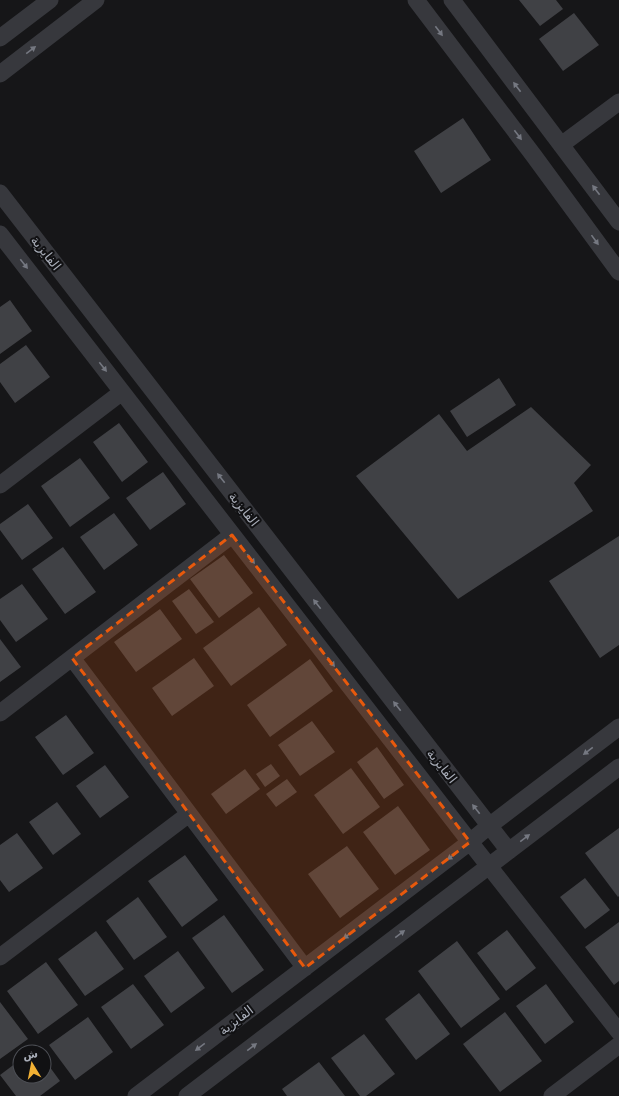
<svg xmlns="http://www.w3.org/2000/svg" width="619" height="1096" font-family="'DejaVu Sans','Noto Naskh Arabic',sans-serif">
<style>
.building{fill:#404145}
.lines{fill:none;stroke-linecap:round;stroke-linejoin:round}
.minor{stroke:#37383d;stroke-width:17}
.oneway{fill:#757881}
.marked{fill:#e8590c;fill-opacity:0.2;stroke:#e8590c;stroke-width:3;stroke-dasharray:8 5;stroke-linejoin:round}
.labels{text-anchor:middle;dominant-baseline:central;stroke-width:4;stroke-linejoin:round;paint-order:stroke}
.street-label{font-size:13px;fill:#a8adb8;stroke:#111113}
</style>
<rect width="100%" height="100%" fill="#161618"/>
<!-- building -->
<path class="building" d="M519 0H556L563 9 540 26Z
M574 13 599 45 563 71 539 39Z
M463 118 491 160 441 193 414 151Z
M10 300 32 331 0 354V307Z
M26 345 50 377 15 403 0 382V364Z
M499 378 516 405 467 437 450 411Z
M531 407 591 465 574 483 593 511 458 599 356 476 439 414 467 451Z
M119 423 148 462 122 482 93 442Z
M80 458 110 498 70 527 41 486Z
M163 472 186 504 150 530 126 498Z
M28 504 53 538 22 560 0 530V524Z
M114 513 138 545 104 570 80 537Z
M619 536V645L600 658 549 581Z
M63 547 96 592 65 614 32 569Z
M224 555 253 593 219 618 190 579Z
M22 584 48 619 16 642 0 620V599Z
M189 589 214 622 196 634 172 601Z
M259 607 287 645 231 686 203 648Z
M160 609 182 639 136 672 114 642Z
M0 639 21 667 0 682Z
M194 658 214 686 172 716 152 688Z
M310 659 333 691 270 737 247 705Z
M66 715 94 753 63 775 35 737Z
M312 721 335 752 300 776 278 745Z
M377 747 404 785 384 799 357 762Z
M271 764 280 776 265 787 256 774Z
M105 765 129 797 100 818 76 786Z
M351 768 380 807 343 834 314 795Z
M245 769 260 789 226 814 211 794Z
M287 779 297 792 276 807 266 794Z
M57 802 81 834 53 855 29 822Z
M398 806 430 850 395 875 363 832Z
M619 828V896L618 897 585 853Z
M17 833 43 868 9 892 0 880V845Z
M347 846 379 889 340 918 308 874Z
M185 855 218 900 182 927 148 881Z
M585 878 610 910 585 929 560 897Z
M138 897 167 937 134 960 106 921Z
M224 915 264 970 232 993 192 938Z
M619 922V981L614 985 585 947Z
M507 930 536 968 506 991 477 953Z
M96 931 124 969 85 996 58 959Z
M457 941 500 999 461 1028 418 971Z
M178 951 205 988 171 1013 144 976Z
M46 962 78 1005 38 1034 7 991Z
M133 984 164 1025 131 1049 101 1007Z
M546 984 574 1022 545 1044 516 1006Z
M419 993 450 1034 416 1060 385 1019Z
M0 1002 28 1039 0 1059Z
M505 1012 542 1061 500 1092 463 1044Z
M88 1017 113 1052 75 1080 49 1045Z
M364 1034 395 1074 366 1096H360L331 1058Z
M44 1059 60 1081 40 1096H16L0 1075 20 1060V1076H44Z
M319 1062 345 1096H287L282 1089Z"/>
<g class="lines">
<!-- minor -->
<path class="minor" d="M416 0 534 156 619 272
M452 0 619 222
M0 38 50 0
M0 74 96 0
M561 145 619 102
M0 193 509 851
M0 234 470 842 619 1032
M0 485 122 392
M72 658 305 968
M0 713 232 535
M0 957 189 814
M136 1096 470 842 489 826 619 727
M187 1096 619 767
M552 1096 619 1045"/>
</g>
<!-- one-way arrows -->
<defs><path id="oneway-solid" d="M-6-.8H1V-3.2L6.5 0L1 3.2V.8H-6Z"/></defs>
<g class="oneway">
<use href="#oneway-solid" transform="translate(439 31) rotate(53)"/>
<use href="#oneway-solid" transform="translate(31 50) rotate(-37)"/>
<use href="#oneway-solid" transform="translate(517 87) rotate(-127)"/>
<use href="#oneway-solid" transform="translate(518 135) rotate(53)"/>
<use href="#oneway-solid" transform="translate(596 190) rotate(-127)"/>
<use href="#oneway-solid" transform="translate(595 240) rotate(54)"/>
<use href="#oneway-solid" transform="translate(24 264) rotate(52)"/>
<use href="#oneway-solid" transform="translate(103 367) rotate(52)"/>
<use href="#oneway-solid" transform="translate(221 478) rotate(-128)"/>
<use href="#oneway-solid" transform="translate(251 559) rotate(52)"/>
<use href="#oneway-solid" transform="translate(317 604) rotate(-128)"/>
<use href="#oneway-solid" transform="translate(331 662) rotate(52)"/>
<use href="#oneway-solid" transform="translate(397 706) rotate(-128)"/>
<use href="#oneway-solid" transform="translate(588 751) rotate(143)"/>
<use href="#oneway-solid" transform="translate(476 809) rotate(-128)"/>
<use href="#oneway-solid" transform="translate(525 838) rotate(-37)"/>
<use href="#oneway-solid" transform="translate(452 856) rotate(143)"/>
<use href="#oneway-solid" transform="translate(400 934) rotate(-37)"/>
<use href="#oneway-solid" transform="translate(348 935) rotate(143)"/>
<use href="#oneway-solid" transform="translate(200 1047) rotate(143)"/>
<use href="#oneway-solid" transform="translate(252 1047) rotate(-37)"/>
</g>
<!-- marked area -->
<path class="marked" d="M232 535 470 842 305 968 72 658Z"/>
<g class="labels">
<!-- street labels -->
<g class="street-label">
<text transform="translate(46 253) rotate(52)">الفايزية</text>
<text transform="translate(244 509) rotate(52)">الفايزية</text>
<text transform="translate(442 766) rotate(52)">الفايزية</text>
<text transform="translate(236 1020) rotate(-37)">الفايزية</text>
</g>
</g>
<!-- north arrow -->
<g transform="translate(32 1064) rotate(350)"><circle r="19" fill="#111113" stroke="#4d4f55"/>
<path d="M0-3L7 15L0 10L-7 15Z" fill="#f2b134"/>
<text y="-6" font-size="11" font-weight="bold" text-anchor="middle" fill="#a8adb8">ش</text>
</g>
</svg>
